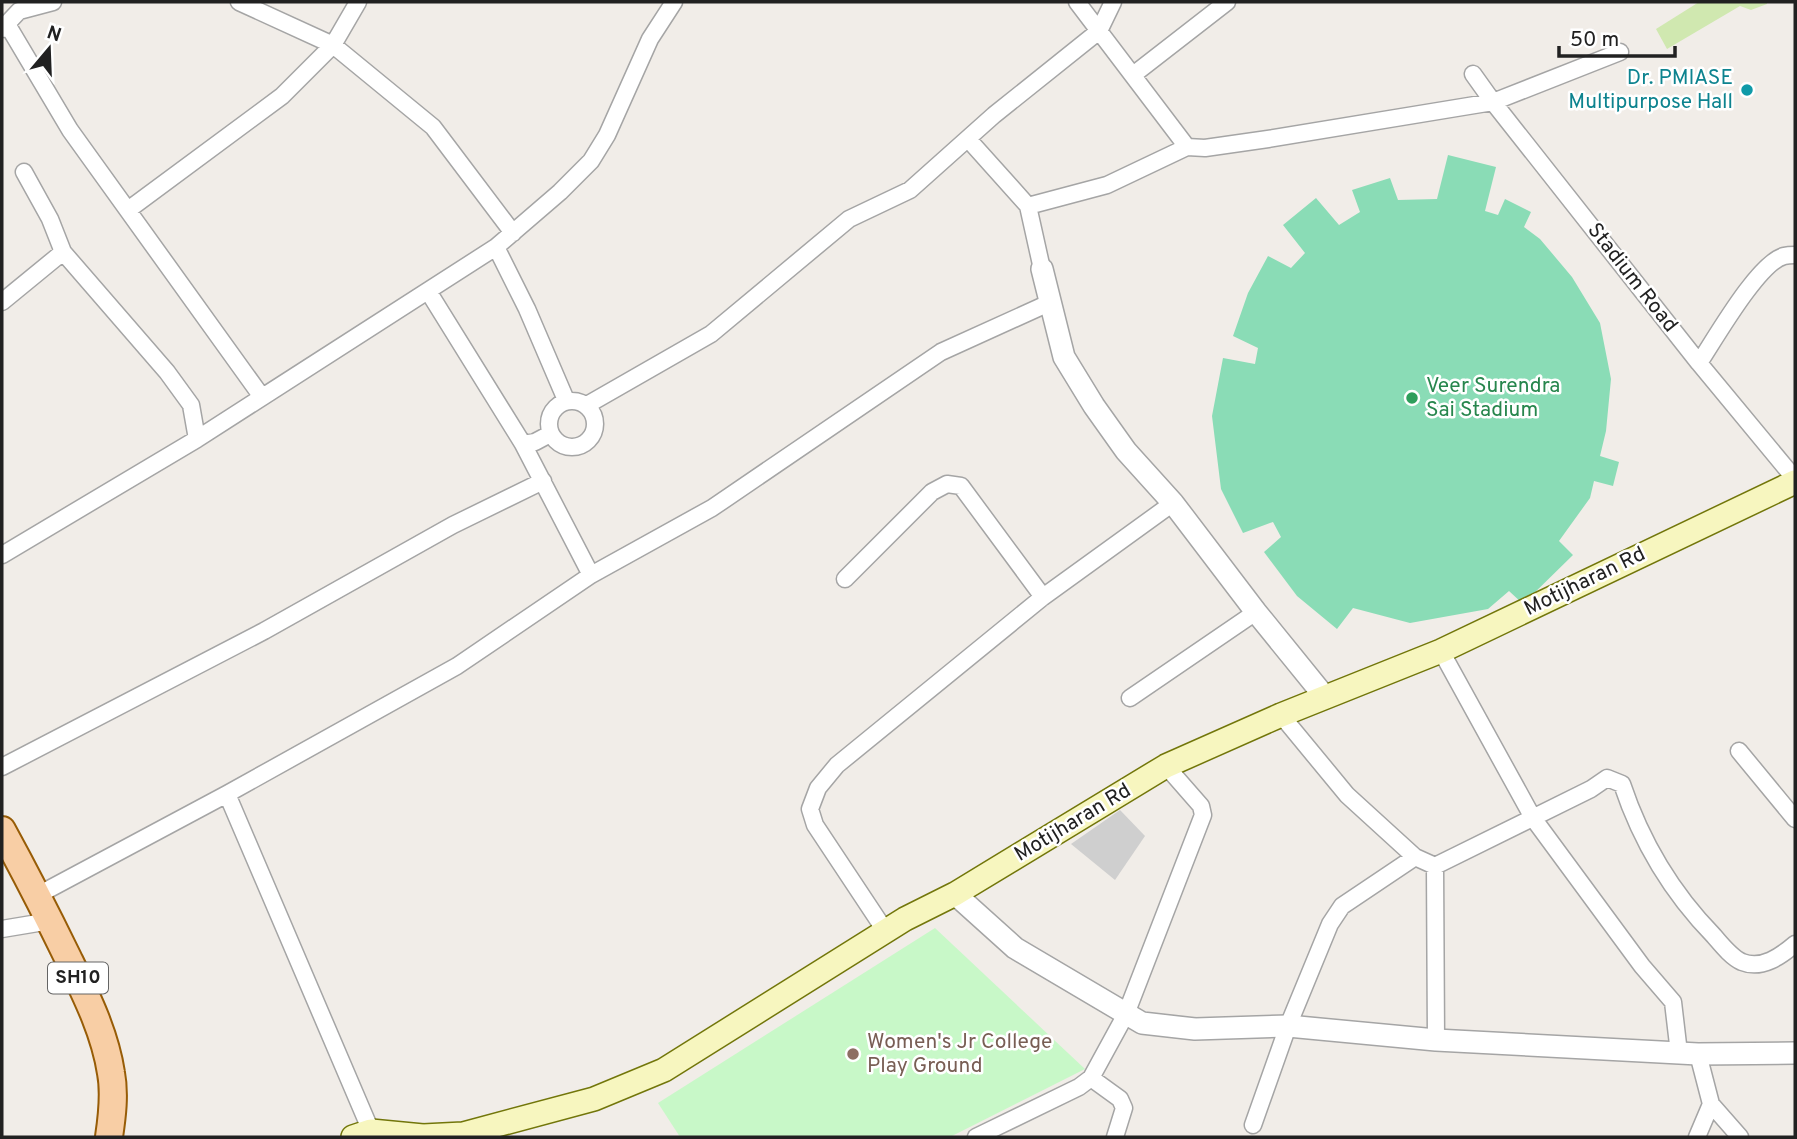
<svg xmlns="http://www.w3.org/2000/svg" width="1797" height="1139" font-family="Overpass,sans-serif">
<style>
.religious{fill:#cfcfcf}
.grass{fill:#d0e8b0}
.park{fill:#c8f8c8}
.pitch{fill:#8adcb6}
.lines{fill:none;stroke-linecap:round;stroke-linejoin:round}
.minor-casing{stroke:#a5a5a5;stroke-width:19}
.tertiary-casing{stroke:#a5a5a5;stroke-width:24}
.secondary-casing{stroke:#72760a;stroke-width:26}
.primary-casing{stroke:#975c06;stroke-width:30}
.minor{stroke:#fff;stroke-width:16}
.tertiary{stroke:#fff;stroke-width:21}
.secondary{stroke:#f7f6bf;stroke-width:23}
.primary{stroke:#f8cea5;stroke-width:26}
.culture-dot{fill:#0f9aa8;stroke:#fff;stroke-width:2.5}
.leisure-dot{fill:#2e9e5b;stroke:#fff;stroke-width:2.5}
.education-dot{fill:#8d6e63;stroke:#fff;stroke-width:2.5}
.labels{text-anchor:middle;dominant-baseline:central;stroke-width:5;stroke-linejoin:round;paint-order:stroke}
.shield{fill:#fff;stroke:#646464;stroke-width:2}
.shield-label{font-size:19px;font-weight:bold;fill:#212121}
.culture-label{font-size:21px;fill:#0d838f;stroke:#fff;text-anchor:end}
.street-label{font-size:21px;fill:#212121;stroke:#fff}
.leisure-label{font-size:21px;fill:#27864d;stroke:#fff;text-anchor:start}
.education-label{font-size:21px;fill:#785e54;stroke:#fff;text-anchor:start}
</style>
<rect width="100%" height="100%" fill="#f1ede8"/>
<!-- religious -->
<path class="religious" d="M1120 810 1145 836 1115 880 1071 844Z"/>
<!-- grass -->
<path class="grass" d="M1699 2H1767V4L1751 10 1740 6 1667 49 1656 29Z"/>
<!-- park -->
<path class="park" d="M935 928 1085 1069 950 1137H680L658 1103Z"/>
<!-- pitch -->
<path class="pitch" d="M1448 155 1496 167 1485 211 1498 215 1505 199 1531 212 1524 227 1540 239 1572 277 1600 323 1611 379 1606 431 1600 456 1619 462 1613 486 1594 481 1590 498 1559 541 1573 555 1523 604 1509 591 1488 609 1410 623 1353 608 1337 629 1297 596 1264 552 1281 537 1273 522 1243 533 1221 489 1212 416 1223 358 1255 364 1258 348 1233 336 1248 293 1268 256 1291 268 1305 253 1283 225 1316 198 1339 225 1360 212 1352 190 1390 178 1398 200 1437 199Z"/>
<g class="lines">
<!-- minor casing -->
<g class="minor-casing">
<path id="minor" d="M239 2 333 45 433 127 513 233
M1077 2 1187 147
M7 24 70 130 262 397
M2 29 19 11 53 2
M1473 74 1493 102 1699 363 1795 479
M1133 75 1227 2
M968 139 1028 206 1042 269
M24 172 50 219 63 252 167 372 191 405 197 439
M1028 206 1107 185 1187 147 1205 148 1268 139 1493 102 1620 52
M128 210 282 96 333 45 358 2
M496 247 527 309 566 400
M428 291 523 444 535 442 550 434
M2 302 63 252
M1699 363C1715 339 1758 263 1784 256 1788 255 1792 255 1795 255
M549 424a23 23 0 1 1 46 0a23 23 0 1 1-46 0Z
M587 405 711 334 849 219 910 190 994 115 1099 31 1113 2
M523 444 591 575
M2 555 197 439 496 247 560 192 591 161 607 135 650 39 674 2
M845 579 932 492 947 484 961 486 1043 597
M1441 651 1533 818 1642 966 1673 1002 1679 1053
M1130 698 1256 612
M1281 715 1347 795 1415 857 1435 866 1436 1040
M1739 751 1795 819
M2 767 264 631 453 525 543 481
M227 794 371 1131
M1435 866 1591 789 1607 778 1622 784C1641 841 1672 893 1714 936 1721 944 1731 957 1742 962 1762 970 1781 956 1795 944
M38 895 227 794 457 666 591 575 712 508 941 352 1049 303
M2 929 50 921
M886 932 815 825 810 809 818 788 837 765 1043 597 1173 503
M1091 1078 1120 1099 1124 1108 1115 1137
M1711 1104 1740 1137
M1253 1125 1288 1026 1330 924 1342 906 1415 857
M976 1137 1079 1087 1091 1078 1126 1014 1203 815 1201 806 1166 766
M1697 1137 1711 1104 1698 1054"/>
</g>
<!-- tertiary casing -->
<g class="tertiary-casing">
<path id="tertiary" d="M1042 269 1064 357 1094 406 1126 451 1173 503 1256 612 1325 697
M955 894 1015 948 1142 1023 1195 1029 1288 1026 1436 1040 1698 1054 1795 1053"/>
</g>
<!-- secondary casing -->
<g class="secondary-casing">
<path id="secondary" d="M353 1137 371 1131 423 1136 463 1134 594 1099 664 1070 905 919 955 894 1166 766 1281 715 1441 651 1795 482"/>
</g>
<!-- primary casing -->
<g class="primary-casing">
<path id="primary" d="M2 830C25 872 47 915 68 958 86 995 105 1033 111 1073 115 1094 112 1117 109 1137"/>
</g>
<!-- minor -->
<use href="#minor" class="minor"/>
<!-- tertiary -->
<use href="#tertiary" class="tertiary"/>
<!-- secondary -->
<use href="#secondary" class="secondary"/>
<!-- primary -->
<use href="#primary" class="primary"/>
</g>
<!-- markers -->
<circle class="culture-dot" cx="1747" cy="90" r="7"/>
<circle class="leisure-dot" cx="1412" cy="398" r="7"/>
<circle class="education-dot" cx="853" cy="1054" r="7"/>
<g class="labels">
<!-- shield labels -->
<rect class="shield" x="48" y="962.5" width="60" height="31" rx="5"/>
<g class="shield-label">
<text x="78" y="978">SH10</text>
</g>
<!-- culture labels -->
<g class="culture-label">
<text x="1733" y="78">Dr. PMIASE<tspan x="1733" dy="24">Multipurpose Hall</tspan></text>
</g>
<!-- street labels -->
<g class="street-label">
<text transform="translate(1632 278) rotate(52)">Stadium Road</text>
<text transform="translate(1585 582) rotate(-26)">Motijharan Rd</text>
<text transform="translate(1073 823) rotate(-31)">Motijharan Rd</text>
</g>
<!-- leisure labels -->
<g class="leisure-label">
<text x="1426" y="386">Veer Surendra<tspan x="1426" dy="24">Sai Stadium</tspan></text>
</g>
<!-- education labels -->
<g class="education-label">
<text x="867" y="1042">Women's Jr College<tspan x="867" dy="24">Play Ground</tspan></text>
</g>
</g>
<!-- border -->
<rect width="1797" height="1139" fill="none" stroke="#212121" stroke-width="7"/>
<!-- north arrow -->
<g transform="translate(49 49) rotate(19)" stroke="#ffffff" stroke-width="5" paint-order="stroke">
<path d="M0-5L12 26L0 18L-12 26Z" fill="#212121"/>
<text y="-10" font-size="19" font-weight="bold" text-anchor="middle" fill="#212121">N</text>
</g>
<!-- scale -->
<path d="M1559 46v10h116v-10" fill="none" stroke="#212121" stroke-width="3.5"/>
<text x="1570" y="46" font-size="21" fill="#212121" stroke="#ffffff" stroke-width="5" paint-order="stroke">50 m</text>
</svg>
